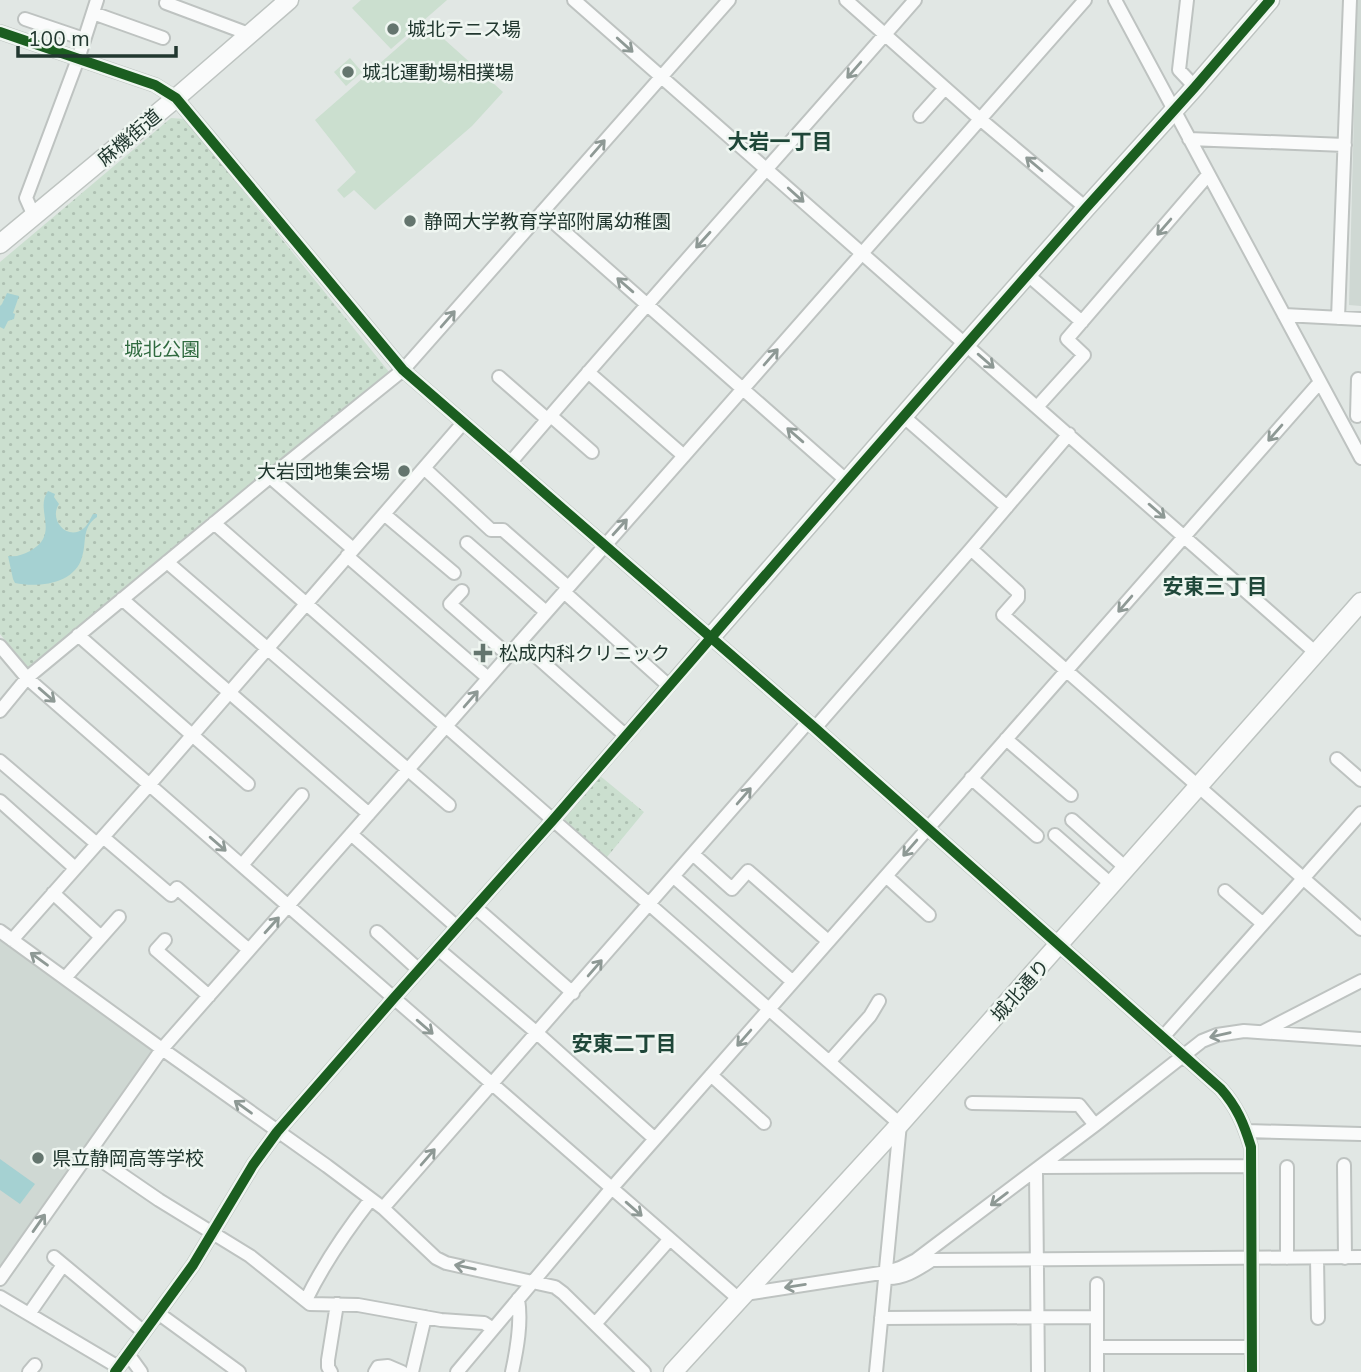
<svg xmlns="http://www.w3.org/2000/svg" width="1361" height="1372" font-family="Mulish,'Noto Sans JP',sans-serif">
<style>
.built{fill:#cfd8d3}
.grass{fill:#cbdfcf}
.park{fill:url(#park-dots)}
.water{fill:#a5d1d2}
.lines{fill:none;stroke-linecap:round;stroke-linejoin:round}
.street-casing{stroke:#bec3c1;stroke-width:16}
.secondary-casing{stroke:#bec4c1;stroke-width:21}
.street{stroke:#fafbfb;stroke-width:12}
.secondary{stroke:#fafbfb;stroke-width:18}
.cycleway-casing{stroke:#eff6f1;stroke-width:15}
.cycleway{stroke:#1b5e20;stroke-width:10}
.oneway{stroke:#8e9995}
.poi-dot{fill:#64756e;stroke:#eff6f1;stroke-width:2.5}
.labels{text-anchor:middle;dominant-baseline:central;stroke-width:5;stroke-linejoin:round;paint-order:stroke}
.poi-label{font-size:19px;fill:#21372f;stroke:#eff6f1;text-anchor:start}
.street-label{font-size:19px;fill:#21372f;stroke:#eff6f1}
.park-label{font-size:19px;fill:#2f6a3f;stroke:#eff6f1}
.neighbourhood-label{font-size:21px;font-weight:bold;fill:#1f4739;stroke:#eff6f1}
</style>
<defs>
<pattern id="park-dots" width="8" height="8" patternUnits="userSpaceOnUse" patternTransform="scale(1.75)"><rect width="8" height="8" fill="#cbdfcf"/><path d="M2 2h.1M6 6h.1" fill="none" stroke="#aec0b2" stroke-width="1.8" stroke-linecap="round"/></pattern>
</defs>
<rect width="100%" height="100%" fill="#e1e7e4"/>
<!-- built -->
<path class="built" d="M1357 0H1361V306L1349 305Z
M0 936 154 1050 0 1266Z"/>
<!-- grass -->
<path class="grass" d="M361 0H447L391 49 352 8Z
M426 23 503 92 472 126 375 210 354 190 344 198 337 190 356 172 315 120Z
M350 58 362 72 346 86 334 72Z"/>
<!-- park -->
<path class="park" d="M171 118 185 119 389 372 30 670 0 634V262Z
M599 775 644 812 607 857 562 820Z"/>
<!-- water -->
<path class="water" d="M7 293 19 296 13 313 15 314 14 319 8 321 4 329 0 327V306L2 304Z
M48 491 55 494 54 497 59 504C48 520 68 542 84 528 88 525 90 519 93 514H97V517C81 528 87 543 82 557 75 584 38 588 15 583L13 579 8 556C17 557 22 555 30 551 61 534 34 510 48 491Z
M0 1159 35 1184 20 1204 0 1190Z"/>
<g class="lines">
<!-- street casing -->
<g class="street-casing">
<path id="street" d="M574 0 1316 653
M846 0 980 119 1086 208
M1115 0 1361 458
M1187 0 1179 70 1195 87
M166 3 249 34
M93 13 163 38
M25 19 84 39
M0 32 155 85 176 98 403 370 815 728 1221 1089C1237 1107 1244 1124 1251 1147L1252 1372
M920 116 945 88
M1189 139 1345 145
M542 212 847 481
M34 216 26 198 78 59 97 0
M1028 275 1082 322
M1284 315 1361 319
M1338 318 1350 0
M588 372 684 456
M499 377 547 419
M1037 407 1084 355 1067 339 1208 175
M551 416 592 452
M903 416 1007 507
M1357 416 1358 379
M510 463C643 307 780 155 915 0
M424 468 491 530H503L568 587
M270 477 353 549
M384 514 454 573
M214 523 900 1124 876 1372
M467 543 546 612
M971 549 1018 592V598L1003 615 1361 929
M347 556 488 678
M167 562 449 805
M462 591 450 604 508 655
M564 592 669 686
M122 599 369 814
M78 635 248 784
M520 642 626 736
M0 646 27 678C266 884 501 1094 740 1300
M0 711 27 678 270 477 403 370 729 0
M815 728 971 549 1069 434
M1006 739 1071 795
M1337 759 1361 780
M0 761 97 844
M971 778 1037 836
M0 801 75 868
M1072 820 1127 869
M351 834 457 927
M1055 835 1112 885
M103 837 171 895 177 888 249 950
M694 855 732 889 748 871 828 941
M242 865 302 795
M886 876 929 915
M674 877 793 982
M1225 891 1262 923
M53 893 101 937
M475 907 573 993
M0 931 162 1049 327 1166 383 1208 436 1258 446 1263 555 1287 563 1293 644 1372
M377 932 419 970
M12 940 150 784 463 423
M165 940 156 950 209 996
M438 949 537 1033 655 1139
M65 978 119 917
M1264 1031 1361 981
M1163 1037 1361 813
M830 1061 870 1016 879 1001
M711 1075 764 1123
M972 1103 1079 1105 1095 1125
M1246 1131 1361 1134
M89 1152 159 1200 250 1256 310 1304 358 1305 441 1320 484 1323 493 1329
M1344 1165 1345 1258
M1041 1167 1251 1166
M1287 1167V1258
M1036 1171 1038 1372
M383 1208 808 722
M54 1257 144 1332
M1317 1258 1318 1318
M886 1278C904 1279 918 1269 932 1260L1361 1257
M0 1279 162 1049 1085 0
M745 1294 887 1272 900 1268 916 1260 1095 1125 1202 1041 1217 1035 1244 1031 1361 1039
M0 1297 118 1367
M306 1300C324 1263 346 1231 371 1199
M158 1313 239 1372
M29 1314 63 1265
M881 1318 1097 1317
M595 1324 669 1240
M1097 1347H1251
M128 1354 141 1372
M29 1372 35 1365
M115 1372 193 1265 253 1165 277 1132 393 999 553 820 711 637
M331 1372 328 1367V1360L337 1304
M375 1372 378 1367 388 1366 402 1372
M412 1372 425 1317
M457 1372 611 1189 1320 382
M512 1372C517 1349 522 1322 518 1299
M1097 1372V1284"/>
</g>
<!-- secondary casing -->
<g class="secondary-casing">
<path id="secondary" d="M0 244 176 98 289 0
M711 637 966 344 1086 208 1195 87 1270 0
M673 1372 900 1124 1361 602"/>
</g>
<!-- street -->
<use href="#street" class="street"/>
<!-- secondary -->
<use href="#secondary" class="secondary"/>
<!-- cycleway casing -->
<g class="cycleway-casing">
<path id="cycleway" d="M0 32 155 85 176 98 403 370 815 728 1221 1089C1237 1107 1244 1124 1251 1147L1252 1372
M115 1372 193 1265 253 1165 277 1132 393 999 553 820 847 481 1086 208 1195 87 1270 0"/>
</g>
<!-- cycleway -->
<use href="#cycleway" class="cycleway"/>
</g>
<!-- one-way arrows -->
<defs><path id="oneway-shaft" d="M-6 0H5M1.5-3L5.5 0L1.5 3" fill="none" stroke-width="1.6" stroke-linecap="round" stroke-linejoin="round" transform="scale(1.75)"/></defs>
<g class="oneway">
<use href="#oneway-shaft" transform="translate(625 45) rotate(42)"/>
<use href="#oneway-shaft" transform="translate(854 70) rotate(131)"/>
<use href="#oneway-shaft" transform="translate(598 148) rotate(-49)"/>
<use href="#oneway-shaft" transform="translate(1034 164) rotate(-140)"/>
<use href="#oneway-shaft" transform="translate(796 195) rotate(42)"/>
<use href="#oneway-shaft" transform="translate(1164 227) rotate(131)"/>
<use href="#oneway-shaft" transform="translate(703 240) rotate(132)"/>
<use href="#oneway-shaft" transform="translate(625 285) rotate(-139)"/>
<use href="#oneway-shaft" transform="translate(448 319) rotate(-49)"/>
<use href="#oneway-shaft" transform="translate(771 357) rotate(-49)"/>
<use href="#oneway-shaft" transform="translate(986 361) rotate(41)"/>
<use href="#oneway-shaft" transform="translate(1275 433) rotate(131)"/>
<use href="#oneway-shaft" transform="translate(795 435) rotate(-139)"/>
<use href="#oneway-shaft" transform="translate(1157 511) rotate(41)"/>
<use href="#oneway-shaft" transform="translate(620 527) rotate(-48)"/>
<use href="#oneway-shaft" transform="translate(1125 604) rotate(131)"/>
<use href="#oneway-shaft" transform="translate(47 695) rotate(41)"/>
<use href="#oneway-shaft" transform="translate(471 699) rotate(-49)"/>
<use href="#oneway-shaft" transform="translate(744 796) rotate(-49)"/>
<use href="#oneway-shaft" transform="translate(218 844) rotate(41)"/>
<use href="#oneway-shaft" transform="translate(910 848) rotate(131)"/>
<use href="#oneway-shaft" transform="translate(272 925) rotate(-48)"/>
<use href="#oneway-shaft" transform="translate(39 959) rotate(-144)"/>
<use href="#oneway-shaft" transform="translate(595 968) rotate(-49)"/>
<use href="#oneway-shaft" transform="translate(425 1027) rotate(41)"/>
<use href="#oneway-shaft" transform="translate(1220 1035) rotate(167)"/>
<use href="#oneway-shaft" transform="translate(744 1038) rotate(131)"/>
<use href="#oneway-shaft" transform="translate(243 1107) rotate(-144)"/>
<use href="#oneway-shaft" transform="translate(428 1157) rotate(-49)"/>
<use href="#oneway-shaft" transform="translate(999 1199) rotate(143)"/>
<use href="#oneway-shaft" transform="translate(634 1209) rotate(41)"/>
<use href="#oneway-shaft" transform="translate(39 1223) rotate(-55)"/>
<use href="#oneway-shaft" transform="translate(465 1267) rotate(-168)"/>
<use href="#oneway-shaft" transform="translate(795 1286) rotate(171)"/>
</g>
<!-- markers -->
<g class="poi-dot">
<circle cx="393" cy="29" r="7"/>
<circle cx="348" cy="72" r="7"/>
<circle cx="410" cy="221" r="7"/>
<circle cx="404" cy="471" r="7"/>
<path d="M479.5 642.5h7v7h7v7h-7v7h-7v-7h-7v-7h7z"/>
<circle cx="38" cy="1158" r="7"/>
</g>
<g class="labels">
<!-- poi labels -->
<g class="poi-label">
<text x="407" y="29">城北テニス場</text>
<text x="362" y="72">城北運動場相撲場</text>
<text x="424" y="221">静岡大学教育学部附属幼稚園</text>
<text x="390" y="471" text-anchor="end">大岩団地集会場</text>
<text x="499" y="653">松成内科クリニック</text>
<text x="52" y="1158">県立静岡高等学校</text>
</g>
<!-- street labels -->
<g class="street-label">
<text transform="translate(129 137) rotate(-40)">麻機街道</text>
<text transform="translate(1020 990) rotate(-48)">城北通り</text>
</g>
<!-- park labels -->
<g class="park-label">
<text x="162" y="349">城北公園</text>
</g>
<!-- neighbourhood labels -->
<g class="neighbourhood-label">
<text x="780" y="141">大岩一丁目</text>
<text x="1215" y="586">安東三丁目</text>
<text x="624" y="1043">安東二丁目</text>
</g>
</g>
<!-- scale -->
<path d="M18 46v10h158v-10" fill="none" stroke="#21372f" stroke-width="3.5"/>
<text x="28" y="46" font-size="21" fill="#21372f" stroke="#eff6f1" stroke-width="5" paint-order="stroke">100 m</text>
</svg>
